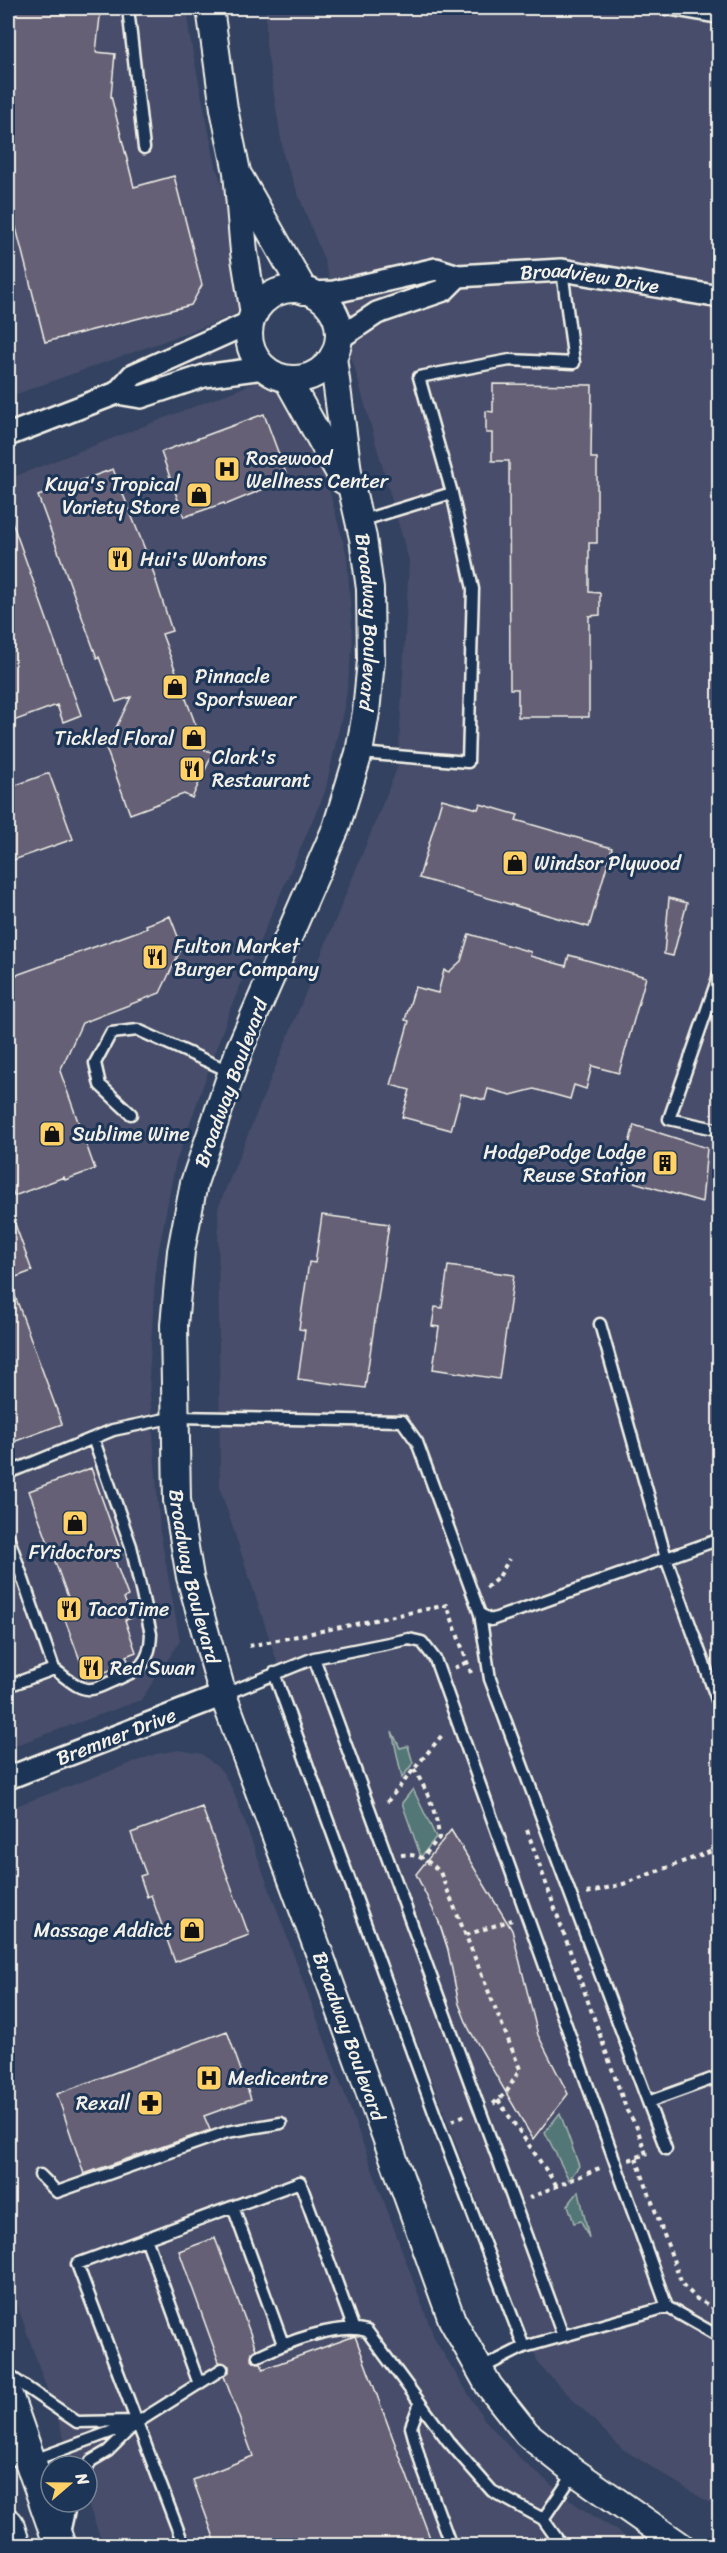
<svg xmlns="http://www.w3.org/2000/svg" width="727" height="2553" font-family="Sriracha,sans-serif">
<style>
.built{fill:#464e6a}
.green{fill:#537676;stroke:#a4b4af;stroke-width:1.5}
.building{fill:#666176;stroke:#f4f1e8;stroke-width:1.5}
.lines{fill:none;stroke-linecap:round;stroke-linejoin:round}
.service-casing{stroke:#f4f1e8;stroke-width:15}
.minor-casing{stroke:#f4f1e8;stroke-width:26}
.tertiary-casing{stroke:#f4f1e8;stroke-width:30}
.secondary-casing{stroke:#f4f1e8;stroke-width:34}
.path{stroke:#f4f1e8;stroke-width:4;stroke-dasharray:4.5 4.5;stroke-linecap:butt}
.service{stroke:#1d3557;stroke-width:10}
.minor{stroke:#1d3557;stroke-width:21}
.tertiary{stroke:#1d3557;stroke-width:26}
.secondary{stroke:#1d3557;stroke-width:30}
.labels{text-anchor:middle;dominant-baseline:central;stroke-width:6;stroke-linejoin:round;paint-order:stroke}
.street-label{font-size:20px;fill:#f4f1e8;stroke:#1d3557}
.poi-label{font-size:20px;fill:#f4f1e8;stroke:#1d3557;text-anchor:start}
</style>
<rect width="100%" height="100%" fill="#334260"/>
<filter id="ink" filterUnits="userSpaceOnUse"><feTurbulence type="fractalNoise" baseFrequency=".0167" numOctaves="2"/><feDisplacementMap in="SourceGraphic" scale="12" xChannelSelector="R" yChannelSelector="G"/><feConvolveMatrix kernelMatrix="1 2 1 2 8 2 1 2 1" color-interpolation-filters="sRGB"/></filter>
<g filter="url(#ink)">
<!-- built -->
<path class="built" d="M8 8H188L189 33 216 167 259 289 250 307 212 324 8 397Z
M266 8H719L720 2505 716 2507 621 2448 539 2365 297 1722 220 1489 218 1208 398 766 409 561 324 260 284 158 266 45Z
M257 382 290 396 317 445 347 556 353 641 346 698 325 792 231 1007 175 1165 156 1265 149 1378 160 1531 180 1641 141 1700 8 1748V479Z
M179 1750 202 1754 222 1771 233 1790 435 2340 484 2419 521 2460 578 2506 639 2545H103L87 2501V2466H74L8 2279V1809L156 1754Z"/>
<!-- green -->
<path class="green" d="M392 1731 400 1748 408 1746 413 1763 402 1778Z
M413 1789 436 1837 421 1857 402 1803Z
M560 2113 579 2166 569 2180 545 2132Z
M579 2191 589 2238 581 2221 574 2223 568 2205Z"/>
<!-- building -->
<path class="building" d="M8 8H101L96 52 115 54 111 96 134 187 174 176 202 285 191 305 45 342 8 196Z
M493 384 592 385 591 458H597V543H589V592L600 593V615L589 616V717H518V689H510L509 461H492V433H486V411L493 412Z
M264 414 288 479 225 505 224 503 184 517 161 452Z
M113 469 150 562 172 631 162 634 205 750 213 753 192 798 184 794 130 814 106 748 131 697 116 702 99 657 97 658 38 496Z
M10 516 81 715 63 722 57 705 8 723V517Z
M49 773 73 839 8 862V788Z
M442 799 478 809 480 804 518 815 516 820 612 848 589 927 419 878Z
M669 898 687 903 673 956 664 954Z
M170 916 182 947 160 993 82 1023 60 1071 95 1169 65 1180 64 1177 14 1196 8 1178V978L147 928 146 925Z
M469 934 531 952 530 956 566 966 569 955 646 977 619 1073 592 1066 586 1089 574 1085 570 1099 534 1089 511 1095 488 1089 485 1100 461 1094 451 1130 402 1117 410 1090 391 1085 409 1021 405 1020 415 987 438 993 444 970 449 972 461 961Z
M634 1125 707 1148 702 1202 620 1178Z
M10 1210 32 1271 8 1280V1211Z
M322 1215 389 1224 365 1388 298 1379 305 1330 299 1329 309 1262 315 1263Z
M448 1266 514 1275 499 1379 433 1369 439 1327 432 1326 435 1307 442 1308Z
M8 1282H10L62 1424 8 1444Z
M91 1468 122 1555 114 1558 128 1596 124 1598 132 1618 125 1620 136 1652 126 1656 129 1663 87 1679 58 1601 68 1597 29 1491Z
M202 1807 249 1935 175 1962 151 1895 147 1897 140 1876 146 1874 131 1833Z
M451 1830 512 1930 538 2035 568 2094 533 2139 469 2029 459 2004 448 1950 439 1922 416 1874Z
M227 2031 251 2099 204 2116 210 2130 84 2174 57 2094Z
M215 2238 256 2349 252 2352 251 2359 254 2362 261 2363 263 2369 355 2336 433 2546H217L193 2480 253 2456 224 2376 229 2372V2366L219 2362 179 2251Z"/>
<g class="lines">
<!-- service casing -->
<g class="service-casing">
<path id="service" d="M128 8 144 148
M662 8 720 18
M452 493 419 377 510 360 574 363 562 270
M360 753 468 762 473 589 452 493 360 521
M720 972 669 1119 720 1130
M131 1114 100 1085 95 1063 111 1033 138 1030 231 1072
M600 1324 666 1558 720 1708
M8 1473 113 1430 175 1417 402 1421 417 1442 480 1614 491 1620 720 1539
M8 1536 54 1669 8 1686
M480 1614 490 1679 648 2102 720 2076
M314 1658 563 2336
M54 1669C64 1676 79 1691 91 1689 98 1689 107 1683 113 1681 139 1670 150 1665 151 1634L131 1546 93 1438
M274 1673 439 2126 524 2347
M223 1695 314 1658 409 1639 422 1642 435 1659 667 2307 720 2337
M648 2102 666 2149
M40 2175 57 2192 227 2132 281 2123
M233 2207 283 2344
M146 2238 199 2384
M258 2356C285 2343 338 2322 367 2331L448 2441 492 2491 543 2519
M480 2369 524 2347 667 2307
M8 2375 77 2422 134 2421
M420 2403 411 2427 422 2467 451 2546
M8 2459 31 2461 138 2422 222 2369
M87 2469 91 2461 108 2451 135 2424
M64 2533 71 2502
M184 2546 77 2264 300 2182 353 2327
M562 2546 543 2519 575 2472"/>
</g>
<!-- minor casing -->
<g class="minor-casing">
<g id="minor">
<path id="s1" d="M310 293 334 292 436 269 458 276 562 270 720 297"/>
<path d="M338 339 377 313 444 290 458 276"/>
<path d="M117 393 141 397 204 376 264 368"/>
<path d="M8 435 117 393 133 375 251 322"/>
<path id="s2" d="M8 1778 223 1695"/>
</g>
</g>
<!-- tertiary casing -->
<g class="tertiary-casing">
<g id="tertiary">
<path d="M210 8 224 109 237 172 244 252 254 314"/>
<path d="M240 178 304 291"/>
<circle cx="294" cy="334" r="45"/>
<path id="s3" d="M333 357 348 472 363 538 370 589 371 661 366 712 359 753 336 828 240 1048 194 1183 181 1251 174 1325 177 1500 190 1577 223 1695 320 1955 452 2320 489 2386 527 2434 575 2472 681 2546"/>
<path d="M287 379 344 481"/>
</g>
</g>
<!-- secondary casing -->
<g class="secondary-casing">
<path id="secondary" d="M8 2398 60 2546
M8 2524 15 2546"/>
</g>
<!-- path -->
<path class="path" d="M486 1588 499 1577 509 1559
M249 1646 447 1605 472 1676
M454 1668 467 1662
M414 1769C427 1791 437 1812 439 1838L422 1858
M387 1802 443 1734
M527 1830 627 2111 636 2125
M401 1855C418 1853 429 1861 440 1872L520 2069 506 2093 493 2104
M587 1893 623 1884 720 1848
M466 1935 512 1920
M498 2100 557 2186
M452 2121 467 2114
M636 2158 682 2284 697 2299 720 2311
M629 2160 646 2154 636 2125
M529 2198 602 2167"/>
<!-- service -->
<use href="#service" class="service"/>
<!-- minor -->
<use href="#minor" class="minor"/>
<!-- tertiary -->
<use href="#tertiary" class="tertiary"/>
<!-- secondary -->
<use href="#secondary" class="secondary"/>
</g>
</g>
<!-- icons -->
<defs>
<g id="hospital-square" transform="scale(1.35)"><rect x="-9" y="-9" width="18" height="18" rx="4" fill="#ffd166" stroke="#1d3557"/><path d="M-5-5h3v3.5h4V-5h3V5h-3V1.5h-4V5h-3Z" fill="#111"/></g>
<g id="shop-square" transform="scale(1.35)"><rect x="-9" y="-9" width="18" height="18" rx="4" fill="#ffd166" stroke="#1d3557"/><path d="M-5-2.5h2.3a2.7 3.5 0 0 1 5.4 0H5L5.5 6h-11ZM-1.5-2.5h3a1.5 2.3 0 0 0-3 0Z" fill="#111"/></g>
<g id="restaurant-square" transform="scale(1.35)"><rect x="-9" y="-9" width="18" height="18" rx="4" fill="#ffd166" stroke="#1d3557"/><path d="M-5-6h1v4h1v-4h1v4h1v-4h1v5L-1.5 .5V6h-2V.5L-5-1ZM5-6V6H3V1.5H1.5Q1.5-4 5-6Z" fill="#111"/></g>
<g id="building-square" transform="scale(1.35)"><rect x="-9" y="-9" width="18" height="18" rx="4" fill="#ffd166" stroke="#1d3557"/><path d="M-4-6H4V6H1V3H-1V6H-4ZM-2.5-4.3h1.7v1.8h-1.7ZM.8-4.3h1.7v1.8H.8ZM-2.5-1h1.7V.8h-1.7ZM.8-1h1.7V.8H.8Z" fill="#111"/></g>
<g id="pharmacy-square" transform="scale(1.35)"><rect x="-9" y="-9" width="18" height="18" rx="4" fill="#ffd166" stroke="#1d3557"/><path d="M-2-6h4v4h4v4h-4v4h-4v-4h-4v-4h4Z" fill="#111"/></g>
</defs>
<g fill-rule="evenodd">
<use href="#hospital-square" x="227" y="469"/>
<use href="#shop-square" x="199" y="495"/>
<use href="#restaurant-square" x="120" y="559"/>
<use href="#shop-square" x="175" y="687"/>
<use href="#shop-square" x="194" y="738"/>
<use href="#restaurant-square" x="192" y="769"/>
<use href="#shop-square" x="515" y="863"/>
<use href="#restaurant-square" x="155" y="957"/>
<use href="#shop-square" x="52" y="1134"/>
<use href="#building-square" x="665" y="1163"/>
<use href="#shop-square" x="75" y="1523"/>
<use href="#restaurant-square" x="69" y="1609"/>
<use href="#restaurant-square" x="91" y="1668"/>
<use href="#shop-square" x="192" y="1930"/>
<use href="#hospital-square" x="209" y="2078"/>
<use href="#pharmacy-square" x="150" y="2103"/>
</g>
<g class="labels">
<!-- street labels -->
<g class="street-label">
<text stroke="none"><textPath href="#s1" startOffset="284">Broadview Drive</textPath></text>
<text stroke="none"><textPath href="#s3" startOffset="268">Broadway Boulevard</textPath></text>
<text transform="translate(231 1083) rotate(-70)">Broadway Boulevard</text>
<text stroke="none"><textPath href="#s3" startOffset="1258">Broadway Boulevard</textPath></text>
<text stroke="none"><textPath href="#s2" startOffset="116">Bremner Drive</textPath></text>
<text stroke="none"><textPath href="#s3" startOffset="1744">Broadway Boulevard</textPath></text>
</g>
<!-- poi labels -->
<g class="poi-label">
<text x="246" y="458">Rosewood<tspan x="246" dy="23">Wellness Center</tspan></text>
<text x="180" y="484" text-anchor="end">Kuya's Tropical<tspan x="180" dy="23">Variety Store</tspan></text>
<text x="140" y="559">Hui's Wontons</text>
<text x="195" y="676">Pinnacle<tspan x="195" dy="23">Sportswear</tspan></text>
<text x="174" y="738" text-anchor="end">Tickled Floral</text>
<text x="212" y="757">Clark's<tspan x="212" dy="23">Restaurant</tspan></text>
<text x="534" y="863">Windsor Plywood</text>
<text x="174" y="946">Fulton Market<tspan x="174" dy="23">Burger Company</tspan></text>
<text x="72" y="1134">Sublime Wine</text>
<text x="646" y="1152" text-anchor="end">HodgePodge Lodge<tspan x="646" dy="23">Reuse Station</tspan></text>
<text x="75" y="1552" text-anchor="middle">FYidoctors</text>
<text x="88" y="1609">TacoTime</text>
<text x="110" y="1668">Red Swan</text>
<text x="172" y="1930" text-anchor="end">Massage Addict</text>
<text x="228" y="2078">Medicentre</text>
<text x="130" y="2103" text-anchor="end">Rexall</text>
</g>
</g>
<!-- margin -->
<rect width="727" height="2553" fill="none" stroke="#1d3557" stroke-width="30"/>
<rect x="15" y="15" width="697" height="2523" fill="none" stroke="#f4f1e8" stroke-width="2" filter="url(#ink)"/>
<!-- north arrow -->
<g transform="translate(69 2484) rotate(70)"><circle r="28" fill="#1d3557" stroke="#738091" stroke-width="1.5"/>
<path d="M0-4.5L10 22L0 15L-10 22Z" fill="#ffd166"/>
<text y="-9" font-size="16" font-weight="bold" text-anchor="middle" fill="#f4f1e8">N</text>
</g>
</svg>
